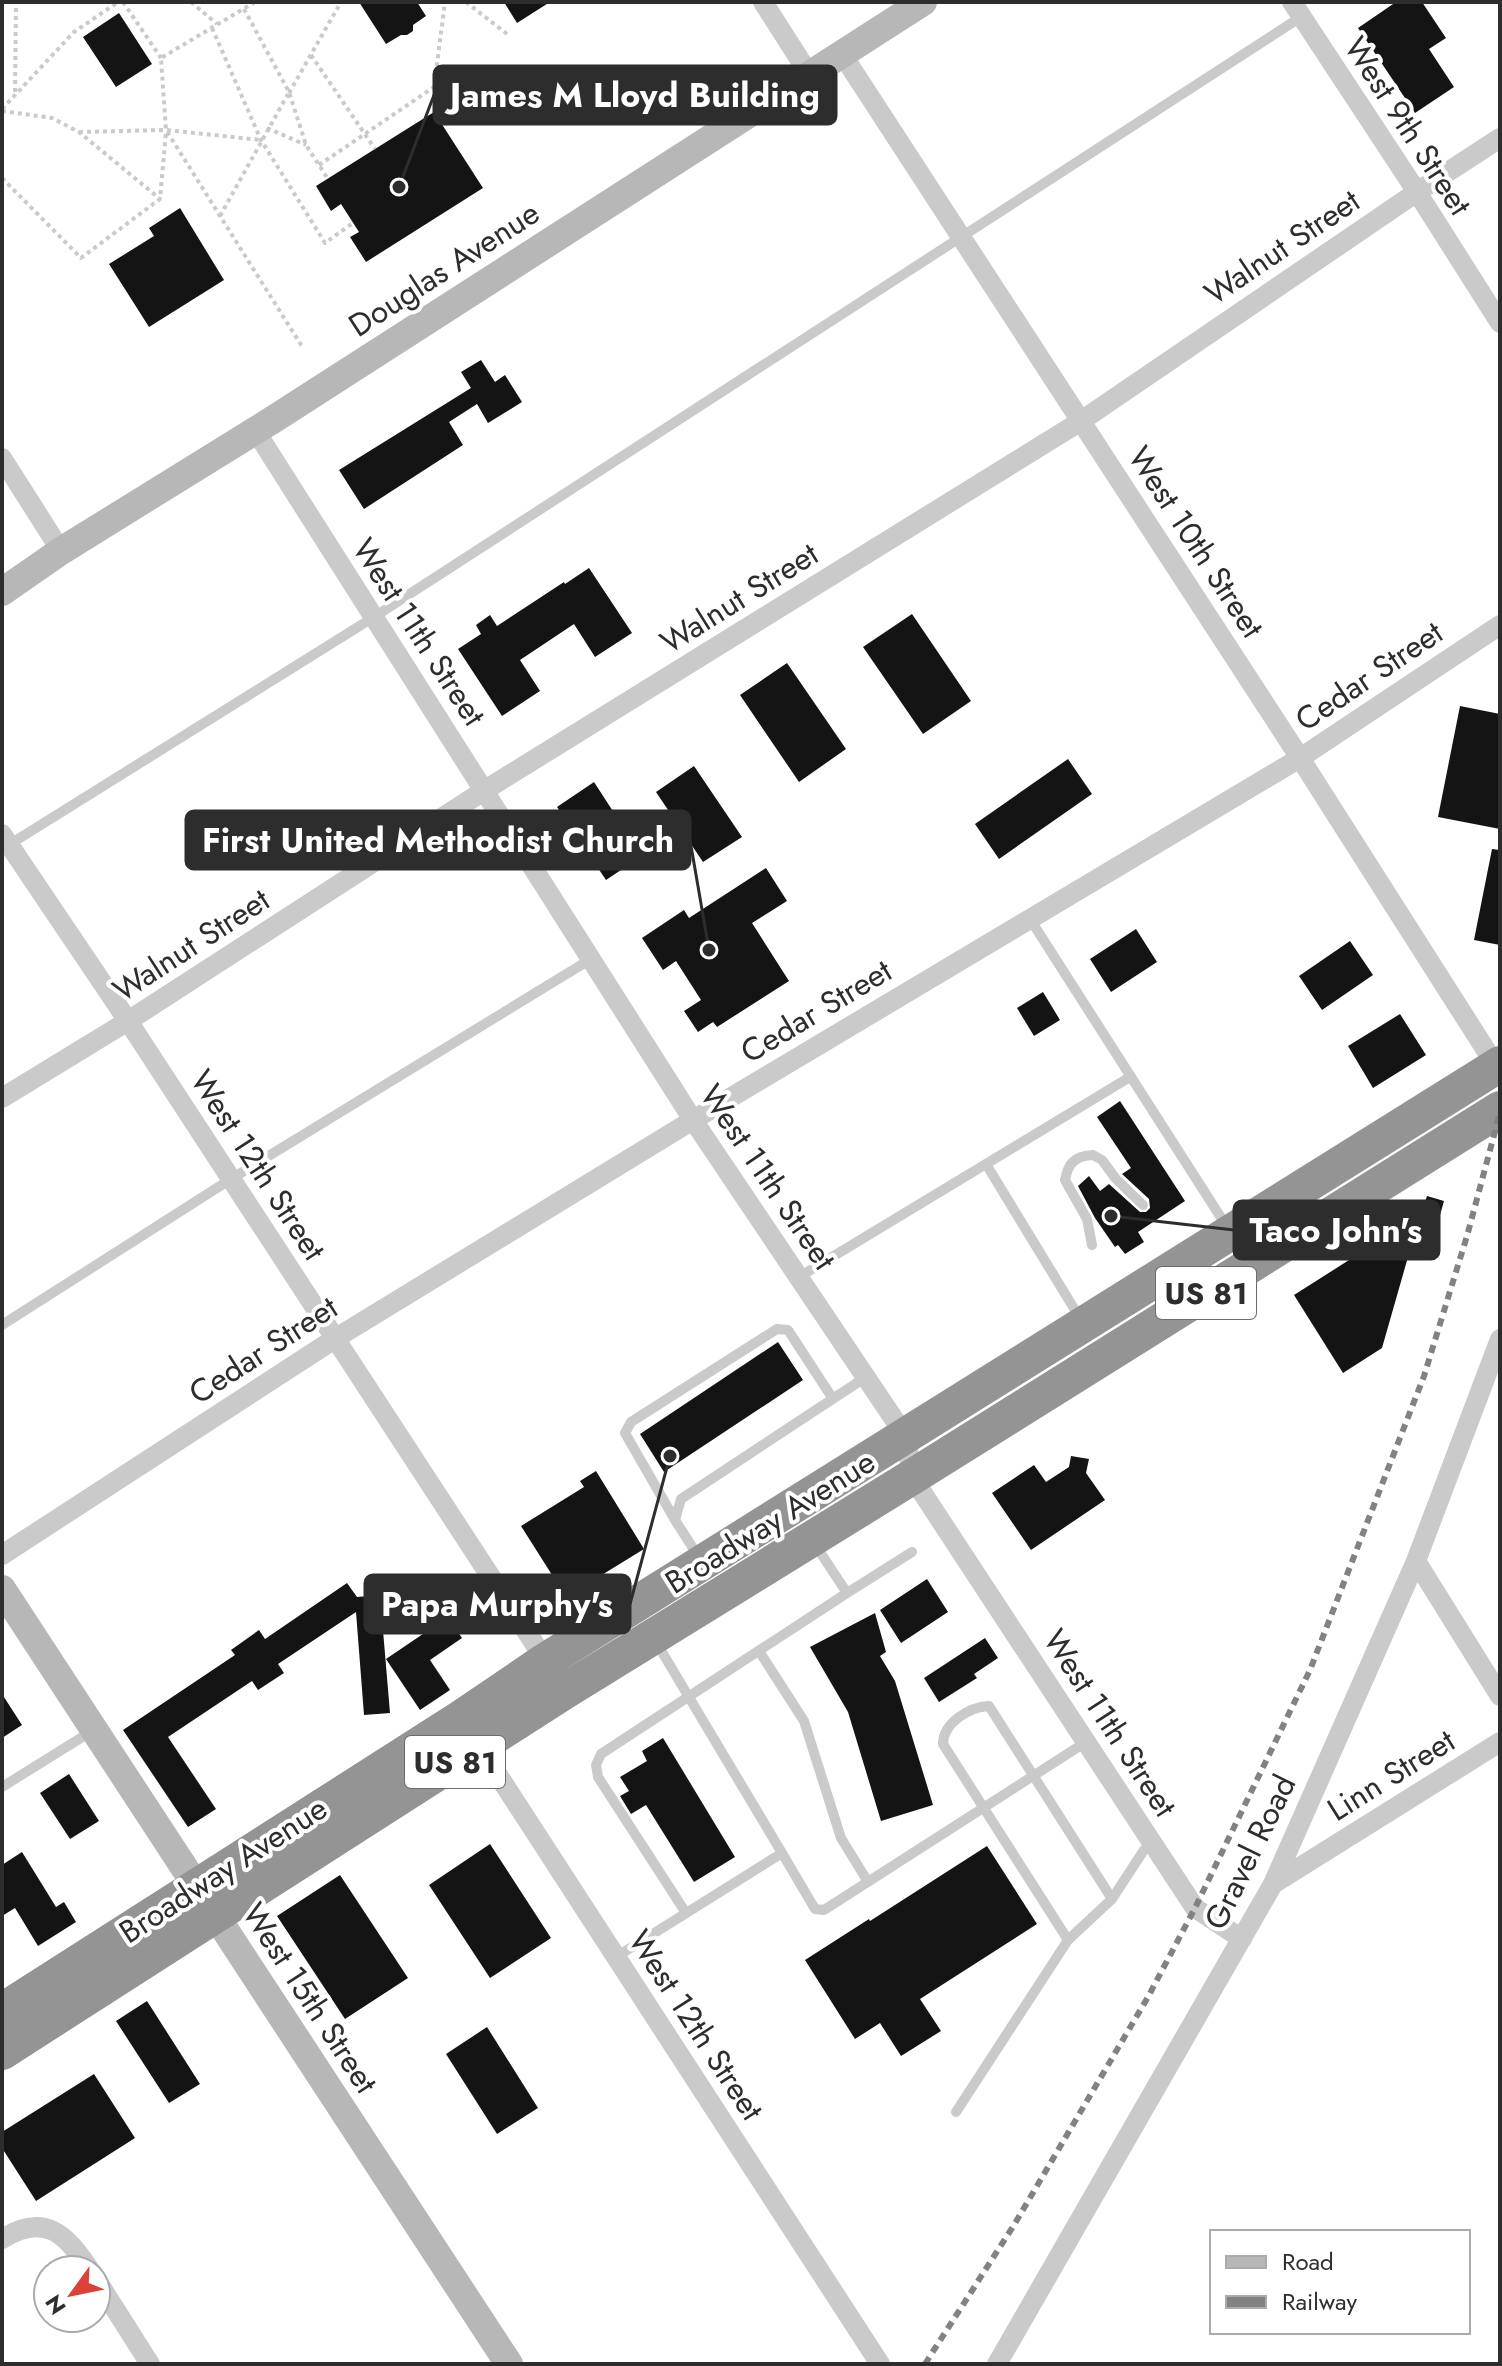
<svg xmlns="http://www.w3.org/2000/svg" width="1502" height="2366" font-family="Jost,sans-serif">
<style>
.building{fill:#141414}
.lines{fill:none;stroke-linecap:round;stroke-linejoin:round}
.path{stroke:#cacaca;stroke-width:4;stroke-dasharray:4 4;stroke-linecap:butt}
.lane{stroke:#cacaca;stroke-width:10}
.street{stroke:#cacaca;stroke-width:20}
.secondary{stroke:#b7b7b7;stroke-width:28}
.highway{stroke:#949494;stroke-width:36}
.rail{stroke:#828282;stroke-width:6;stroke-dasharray:8 6;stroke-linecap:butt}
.labels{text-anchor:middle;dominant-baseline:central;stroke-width:8;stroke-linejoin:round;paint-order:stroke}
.shield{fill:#fff;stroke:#6c6c6c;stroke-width:2}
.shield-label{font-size:30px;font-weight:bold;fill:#2d2d2d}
.street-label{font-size:32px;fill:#2d2d2d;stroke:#fff}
.leader{fill:none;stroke:#2d2d2d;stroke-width:3}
.callout-dot{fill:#2d2d2d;stroke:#fff;stroke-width:3}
.callout{fill:#2d2d2d;stroke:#2d2d2d;stroke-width:3}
.callout-label{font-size:34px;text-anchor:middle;font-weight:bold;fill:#fff}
</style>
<rect width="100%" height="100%" fill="#fff"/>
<!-- building -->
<path class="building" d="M359 2H417L426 16 413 25V31L407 35H401L386 44Z
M504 2H550L517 23Z
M1396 2H1422L1446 38 1429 49 1454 87 1415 113 1358 28Z
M119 13 152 64 116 87 83 37Z
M434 112 483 188 366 262 350 237 359 232 341 204 331 211 316 186Z
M180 208 224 280 149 327 109 264 154 236 149 228Z
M481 360 495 382 505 375 522 402 488 423 477 404 449 422 463 445 364 509 339 470 471 388 461 372Z
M589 568 632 633 595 657 574 624 520 660 540 691 502 716 458 649 481 634 476 625 490 615 497 626 564 582 565 584Z
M912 614 971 701 923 734 863 647Z
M787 663 846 749 799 782 740 695Z
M1460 706 1500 714V829L1438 817Z
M1068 759 1092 794 999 859 975 824Z
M694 766 742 837 703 862 656 792Z
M594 782 642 856 606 880 557 807Z
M1492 849 1500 850V945L1474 940Z
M766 868 787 901 752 923 789 981 717 1027 713 1022 698 1032 684 1011 701 1000 676 961 663 970 642 938 684 910 689 918Z
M1136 929 1157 962 1111 992 1090 959Z
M1350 941 1373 975 1322 1010 1299 976Z
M1043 992 1060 1020 1034 1036 1017 1008Z
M1400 1014 1426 1055 1373 1088 1348 1046Z
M1120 1101 1185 1201 1138 1232 1144 1242 1125 1254 1118 1245 1115 1247 1095 1218 1078 1186 1089 1176 1100 1191 1109 1184 1140 1212H1146L1150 1208 1149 1199 1122 1174 1131 1168 1097 1117Z
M1427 1196 1444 1201 1436 1229 1418 1223Z
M1420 1215 1382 1348 1343 1373 1294 1295Z
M778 1342 803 1380 664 1472 640 1434Z
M1071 1456 1089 1459 1086 1473 1105 1500 1031 1550 992 1493 1034 1465 1046 1482 1069 1467Z
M596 1471 644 1549 566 1597 521 1526 584 1487 580 1481Z
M927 1579 948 1612 901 1643 880 1610Z
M347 1583 357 1597 380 1595 390 1713 364 1715 356 1612 278 1664 284 1673 258 1690 252 1681 168 1737 216 1809 188 1827 123 1730 235 1655 231 1650 259 1630 265 1639Z
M875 1613 886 1652 880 1656 895 1681 933 1805 881 1821 848 1712 810 1647Z
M448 1617 462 1638 430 1660 450 1690 420 1710 386 1659Z
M985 1638 998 1658 974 1674 977 1678 939 1702 924 1678Z
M2 1694 22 1725 2 1738Z
M663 1738 735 1857 694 1882 646 1805 631 1814 620 1796 629 1791 620 1777 647 1761 642 1751Z
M69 1774 99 1821 70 1839 40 1793Z
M490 1844 551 1938 490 1978 429 1885Z
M987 1846 1037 1924 920 1999 941 2031 901 2056 880 2023 855 2039 805 1960 869 1919 870 1921Z
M22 1852 56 1907 64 1902 76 1922 38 1946 15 1908 2 1916V1865Z
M340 1875 408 1978 345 2019 277 1916Z
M147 2001 200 2084 169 2103 116 2021Z
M487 2027 538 2108 497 2134 446 2054Z
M94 2074 135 2138 36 2201 2 2148V2132Z"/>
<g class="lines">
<!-- path -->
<path class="path" d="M123 2 161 58
M191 2 217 24
M255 2 161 58 166 130 303 348
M466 2 507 34
M244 9 289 92 306 145 328 179
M212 28 261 140 325 243 353 223
M311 55 375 149
M15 92 16 2
M289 93 341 2
M2 109 74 32 118 2
M2 111 52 118 79 132 160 199
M267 128 306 145
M79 132 166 130 261 140
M319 165 434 87 445 2
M2 178 81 258 160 199 166 132
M220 216 288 94"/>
<!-- lane -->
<path class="lane" d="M7 846 374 617 1301 17
M1030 919 1227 1227
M986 1164 1081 1320
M1092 1245 1087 1219 1065 1180C1068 1163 1075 1156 1093 1155L1102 1160 1116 1179 1143 1205
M799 1277 1130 1077
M2 1325 231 1179 591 959
M675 1520 625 1433 631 1422 777 1329 788 1330 833 1399
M700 1559 675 1520 681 1499 866 1377
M847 1593 912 1552
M759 1651 804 1721 841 1838 868 1882
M2 1787 92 1731
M782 1853 815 1909 824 1910 1086 1742
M1112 1899 989 1706C969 1707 943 1723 943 1744L1068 1940 1112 1899 1144 1850 1153 1844
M686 1913 598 1777 596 1765 601 1754 847 1593 814 1543
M616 1957 782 1853 656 1642
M956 2112 1068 1940"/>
<!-- street -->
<path class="street" d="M763 2 809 74
M1292 2 1417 192 1500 323
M842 54 1300 758 1496 1066
M255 430 693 1120 906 1437 912 1477 1195 1908 1242 1939
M2 458 61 551
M2 834 128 1021 549 1666
M2 1098 128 1021 485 790 1081 421 1417 192 1500 138
M2 1555 336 1338 693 1120 1300 758 1500 625
M1416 1561 1500 1696
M474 1738 880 2364
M1273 1884 1500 1742
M2 2239C45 2212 66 2234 90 2270
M96 2279 150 2364
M997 2364 1273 1884 1416 1561 1500 1339"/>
<!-- secondary -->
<path class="secondary" d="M2 592 61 551 274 419 923 2
M2 1589 509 2364"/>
<!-- highway -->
<path class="highway" d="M2 2011 461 1718 545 1661 1500 1064
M2 2052 565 1691 912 1477 1500 1109"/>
<!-- rail -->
<path class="rail" d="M925 2364 1014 2225 1148 1997 1195 1908 1310 1670 1424 1376 1467 1236 1500 1113"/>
</g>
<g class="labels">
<!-- shield labels -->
<g class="shield">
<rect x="1156" y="1267" width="100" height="52" rx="6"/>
<rect x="405" y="1736" width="100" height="52" rx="6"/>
</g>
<g class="shield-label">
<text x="1206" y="1293">US 81</text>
<text x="455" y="1762">US 81</text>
</g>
<!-- street labels -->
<g class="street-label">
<text transform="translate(1408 126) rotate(57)">West 9th Street</text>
<text transform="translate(1282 247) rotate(-34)">Walnut Street</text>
<text transform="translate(444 269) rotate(-33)">Douglas Avenue</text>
<text transform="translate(1196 542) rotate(57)">West 10th Street</text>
<text transform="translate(739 598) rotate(-32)">Walnut Street</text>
<text transform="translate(419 632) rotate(57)">West 11th Street</text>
<text transform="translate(1369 676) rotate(-34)">Cedar Street</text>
<text transform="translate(191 945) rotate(-33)">Walnut Street</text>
<text transform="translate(816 1011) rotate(-31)">Cedar Street</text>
<text transform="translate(258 1165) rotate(57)">West 12th Street</text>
<text transform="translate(768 1177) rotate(56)">West 11th Street</text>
<text transform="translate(263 1350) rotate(-33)">Cedar Street</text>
<text transform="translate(770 1522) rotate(-32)">Broadway Avenue</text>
<text transform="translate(1110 1723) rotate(57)">West 11th Street</text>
<text transform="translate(1391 1775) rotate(-32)">Linn Street</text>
<text transform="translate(1250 1852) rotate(-64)">Gravel Road</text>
<text transform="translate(223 1870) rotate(-33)">Broadway Avenue</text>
<text transform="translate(310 1998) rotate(57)">West 15th Street</text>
<text transform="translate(696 2025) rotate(57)">West 12th Street</text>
</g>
</g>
<!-- callouts -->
<path class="leader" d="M399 187L434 95M709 950L690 840M1111 1216L1234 1230M670 1456L630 1604"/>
<g class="callout-dot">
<circle cx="399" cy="187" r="8"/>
<circle cx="709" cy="950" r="8"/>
<circle cx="1111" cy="1216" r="8"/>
<circle cx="670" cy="1456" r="8"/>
</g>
<g class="callout">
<rect x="434" y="66" width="402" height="58" rx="8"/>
<rect x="186" y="811" width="504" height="58" rx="8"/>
<rect x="1234" y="1201" width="205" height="58" rx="8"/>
<rect x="365" y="1575" width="265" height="58" rx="8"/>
</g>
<g class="callout-label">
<text x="635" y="107">James M Lloyd Building</text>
<text x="438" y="852">First United Methodist Church</text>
<text x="1336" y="1242">Taco John's</text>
<text x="497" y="1616">Papa Murphy's</text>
</g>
<!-- border -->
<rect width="1502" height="2366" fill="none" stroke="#2d2d2d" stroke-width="8"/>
<!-- legend -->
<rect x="1210" y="2230" width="260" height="104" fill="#ffffff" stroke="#ababab" stroke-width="2"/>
<rect x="1226" y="2256" width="40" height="12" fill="#b7b7b7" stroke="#ababab" stroke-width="2"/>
<text x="1282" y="2270" font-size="24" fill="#2d2d2d">Road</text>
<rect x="1226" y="2296" width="40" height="12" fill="#828282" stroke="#ababab" stroke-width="2"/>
<text x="1282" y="2310" font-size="24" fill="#2d2d2d">Railway</text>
<!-- north arrow -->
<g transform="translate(72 2294) rotate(237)"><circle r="38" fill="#ffffff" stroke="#ababab" stroke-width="2"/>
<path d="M0-6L14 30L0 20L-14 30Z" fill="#d94139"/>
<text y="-12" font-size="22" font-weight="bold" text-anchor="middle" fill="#2d2d2d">N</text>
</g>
</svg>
